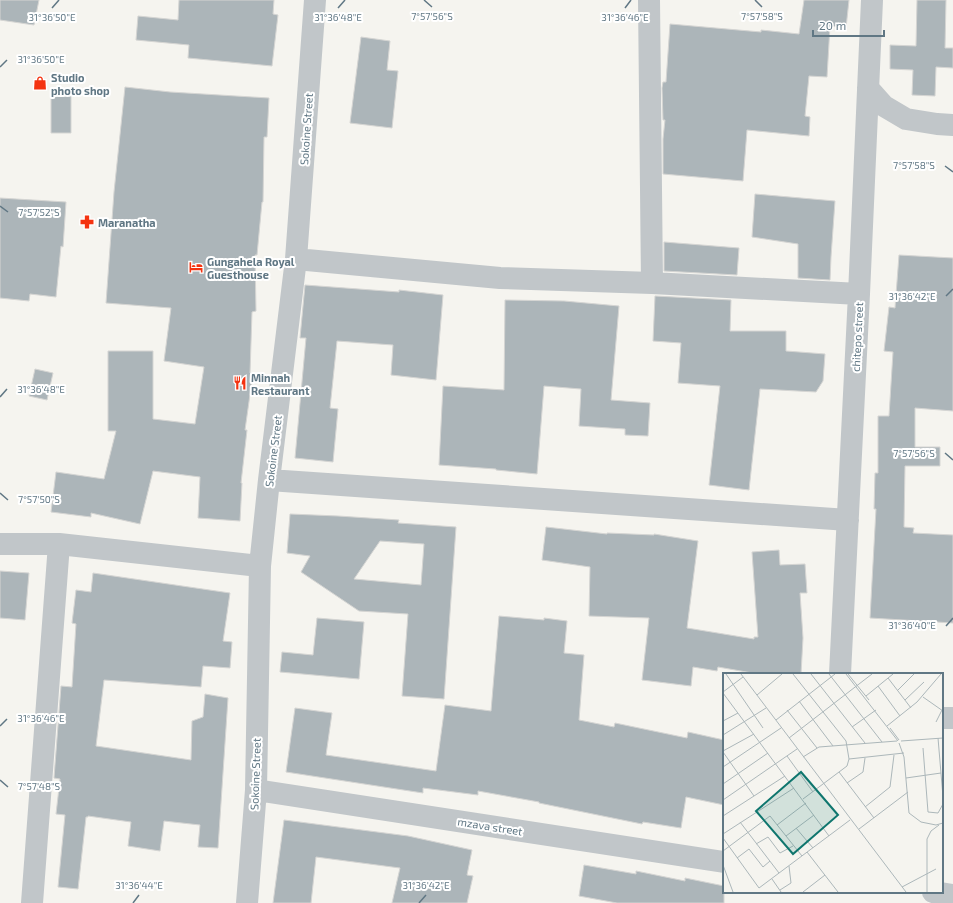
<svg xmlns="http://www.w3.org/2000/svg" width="953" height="903" font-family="'Exo 2',sans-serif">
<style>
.building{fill:#acb5b9;stroke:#d5d5d3;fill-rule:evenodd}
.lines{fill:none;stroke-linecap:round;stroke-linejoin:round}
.minor{stroke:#c1c6c9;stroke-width:22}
.ticks{fill:none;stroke:#607784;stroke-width:1.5}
.labels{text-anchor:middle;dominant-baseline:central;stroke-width:4;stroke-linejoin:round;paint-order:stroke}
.poi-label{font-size:11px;font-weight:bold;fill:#607784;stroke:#fff;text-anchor:start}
.street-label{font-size:11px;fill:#607784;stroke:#fff}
.inset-road{fill:none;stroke:#acb7ba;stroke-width:1}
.view{fill:#0f766e;fill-opacity:0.15;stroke:#0f766e;stroke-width:2}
.inset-edge{fill:none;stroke:#607784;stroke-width:2}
.ticks-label{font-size:10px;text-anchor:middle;fill:#607784;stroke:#fff;stroke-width:4;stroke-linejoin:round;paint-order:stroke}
</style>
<rect width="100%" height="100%" fill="#f5f4ef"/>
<!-- building -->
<path class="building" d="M0 0H39L34 25 0 20Z
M179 0H274L273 14 278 15 272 66 188 58 189 45 136 40 138 16 178 20Z
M804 0H849L846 28 830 26 827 77 809 76 805 116 810 117 809 136 747 130 743 181 663 174V139L665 120H663L662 88 663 82H666L670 24 761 32V30L799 34Z
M917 0H946L945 48H953V68L936 67 935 96 912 95 913 70 890 69V45L916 46Z
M361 37 390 41 387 70 398 71 392 128 350 123Z
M125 87 170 92 269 98 267 137H264L263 202H262L257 255H255L256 311 252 312 250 373H253L245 430H247L241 483H242L240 521 198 518 200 477 153 471 140 524 91 513V517L51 512 56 472 104 479 116 431H108V351H153V419L195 424 204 367 164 361 171 308 106 303 114 192Z
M51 96H71V133H51Z
M755 194 835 201 831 257 830 280 798 278V244L752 237Z
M0 198 66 202 63 247 61 246 56 297 30 294 29 301 0 298Z
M664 242 739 248 737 275 664 271Z
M899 255 953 258V411L915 408V447H940V466H905L904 527 914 528 913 533 953 535V623L870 618 876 509H874L875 473H878V416H889L893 352 884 351 889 307 895 308Z
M305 285 399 292V290L443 295 436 380 391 375 393 345 337 341 330 408 338 409 333 462 295 458 306 338H300Z
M655 296 731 300 730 331H786V351L825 354 823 381 816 392 760 389 749 490 709 485 720 386 678 383 681 343 653 341Z
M505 300 564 301 619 306 611 400 650 403 648 436 625 435V429L579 426 581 389 544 386 537 474 496 470V469L439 465 443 386 504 390Z
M35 369 53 373 47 400 29 396Z
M290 514 338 516 399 520 398 523 456 527 444 699 402 696 408 614 359 611 301 572 310 556 287 553ZM380 541 424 544 421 585 354 579Z
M546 527 607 534V533L654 535V534L698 541 687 628 754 639V637H758L752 552 779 550 780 565 805 564 807 593H800L803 638 801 674H758L718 667 717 671 693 667 691 686 642 680 649 618 589 616 590 567 542 560Z
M0 571 29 573 25 620 0 618Z
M93 573 230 593 223 641 232 642 230 668 203 666 201 687 104 680 96 746 191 760 192 721 203 717 205 694 228 698 218 848 198 847 200 825 164 821 160 851 128 846 131 822 88 816V817H86L78 889 58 887 65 815 56 814 60 779 54 778 61 686 72 687 76 624 72 623 76 590 91 592Z
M499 616 544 620V618L567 621 564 653 584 655 579 720 614 727 615 723 687 738 688 732 724 740V805L686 797 681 828 643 822 642 824 539 803V802L478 791V795L423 788V793L286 772 295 708 332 713 326 755 436 771 445 705 491 711Z
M317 618 364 622 359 679 280 672 282 652 313 655Z
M284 820 408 836 472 850 467 875 473 876 467 903H392L400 868 316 857 311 903H273Z
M584 865 636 874V871L685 881V878L724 886V903H617L579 896Z"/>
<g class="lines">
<!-- minor -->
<path class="minor" d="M649 0 652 283
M868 88 884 106 906 119 937 124 953 125
M296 259 500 278 652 283 859 294
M269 480 848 520
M0 544H59L260 566
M840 674 859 294 872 0
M942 718H953
M256 790 724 862
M933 892 953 895
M32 903 59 544
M247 903 256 790 260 566 269 480 296 259 315 0"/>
</g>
<!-- ticks -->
<path class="ticks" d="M424 0 432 7M755 0 762 7M52 8 59 0M338 8 345 0M625 8 631 0M0 67 7 60M945 166 953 172M0 206 8 212M946 296 953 289M0 397 7 389M945 453 953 460M0 493 8 500M946 626 953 618M0 726 7 719M0 780 8 787M133 903 139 895M419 903 426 895"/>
<!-- icons -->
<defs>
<g id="shop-bare" transform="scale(1.08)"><path d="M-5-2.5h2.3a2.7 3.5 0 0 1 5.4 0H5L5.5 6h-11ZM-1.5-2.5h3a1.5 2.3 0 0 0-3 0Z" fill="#f43310" stroke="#fff" stroke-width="2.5" paint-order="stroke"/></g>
<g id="pharmacy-bare" transform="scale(1.08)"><path d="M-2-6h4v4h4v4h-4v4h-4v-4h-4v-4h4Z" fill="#f43310" stroke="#fff" stroke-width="2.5" paint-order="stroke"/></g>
<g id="hotel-bare" transform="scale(1.08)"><path d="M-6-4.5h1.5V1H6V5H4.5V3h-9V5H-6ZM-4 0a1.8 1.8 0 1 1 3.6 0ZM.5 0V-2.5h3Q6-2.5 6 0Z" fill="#f43310" stroke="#fff" stroke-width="2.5" paint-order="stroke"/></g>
<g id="restaurant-bare" transform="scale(1.08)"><path d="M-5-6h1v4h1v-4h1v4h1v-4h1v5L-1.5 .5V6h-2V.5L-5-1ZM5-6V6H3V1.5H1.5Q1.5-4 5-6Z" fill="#f43310" stroke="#fff" stroke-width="2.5" paint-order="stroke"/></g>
</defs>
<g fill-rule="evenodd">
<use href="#shop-bare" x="40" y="83"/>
<use href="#pharmacy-bare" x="87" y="222"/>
<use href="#hotel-bare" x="196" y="267"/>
<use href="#restaurant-bare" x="240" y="383"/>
</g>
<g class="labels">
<!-- poi labels -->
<g class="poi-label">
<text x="51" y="77">Studio<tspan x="51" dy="13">photo shop</tspan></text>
<text x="98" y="222">Maranatha</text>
<text x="207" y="261">Gungahela Royal<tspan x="207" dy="13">Guesthouse</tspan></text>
<text x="251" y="377">Minnah<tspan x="251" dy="13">Restaurant</tspan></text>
</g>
<!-- street labels -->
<g class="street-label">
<text transform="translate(306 129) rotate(-86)">Sokoine Street</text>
<text transform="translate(857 337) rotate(-87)">chitepo street</text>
<text transform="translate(273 451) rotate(-83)">Sokoine Street</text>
<text transform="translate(255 774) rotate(-88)">Sokoine Street</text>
<text transform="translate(490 826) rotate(9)">mzava street</text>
</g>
</g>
<!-- overview -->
<g transform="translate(723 673)">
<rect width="220" height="220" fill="#f5f4ef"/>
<path class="inset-road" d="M3 1 40 55M18 1 183 219M70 1 123 68 126 86 124 93 80 126M88 1 142 70M106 1 159 69M123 1 175 68M125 1 146 27M165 5 188 35M155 13 177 43M175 17 191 1M0 19 20 4M0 20 106 163M34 22 59 1M143 23 170 1M200 24 220 38M182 27 201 9M76 28 110 73M64 37 94 75M53 47 112 1M0 48 15 40M213 49 219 37M164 53 194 29 218 1M129 54 153 37M167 55 176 67M0 62 43 35M66 65 149 1M215 65 220 124M178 68 220 65M176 70 181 84 186 140 198 149 213 152 220 150M200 75 205 139 215 140 220 131M0 78 31 61M0 79 31 123M64 83 90 119M80 84 96 74 174 68M126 86 181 80M0 94 58 55M116 99 151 145M183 105 218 100M124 110 140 99 142 85M0 111 45 80M0 127 74 76M142 134 167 114 171 82M0 143 62 103M17 149 56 200M54 152 83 130M73 155 90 175M136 156 185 119M0 161 71 115M63 163 91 142M0 165 36 215 127 147M33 171 45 164 57 180 70 173M0 178 47 143 79 183M84 179 115 219M14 185 26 176 40 194 47 188M0 192 10 219M49 206 58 219M179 214 213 196M57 217 68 210 66 193M80 219 102 202M204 219V166L208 158 216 152"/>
<path class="view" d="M78 99 115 142 70 181 33 138Z"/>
<rect width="220" height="220" class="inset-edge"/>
</g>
<g class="ticks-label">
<text x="432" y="20">7°57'56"S</text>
<text x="762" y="20">7°57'58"S</text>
<text x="52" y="21">31°36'50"E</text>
<text x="338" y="21">31°36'48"E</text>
<text x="625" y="21">31°36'46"E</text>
<text x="41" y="63">31°36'50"E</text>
<text x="914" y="169">7°57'58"S</text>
<text x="39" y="216">7°57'52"S</text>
<text x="912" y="300">31°36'42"E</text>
<text x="41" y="393">31°36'48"E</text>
<text x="914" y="457">7°57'56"S</text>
<text x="39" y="503">7°57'50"S</text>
<text x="912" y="629">31°36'40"E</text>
<text x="41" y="722">31°36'46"E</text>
<text x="39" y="790">7°57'48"S</text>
<text x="139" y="889">31°36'44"E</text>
<text x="426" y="889">31°36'42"E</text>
</g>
<!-- scale -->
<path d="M813 30v6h71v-6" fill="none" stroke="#607784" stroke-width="2"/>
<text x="819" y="30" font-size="12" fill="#607784" stroke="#ffffff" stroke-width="3" paint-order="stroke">20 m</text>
</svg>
